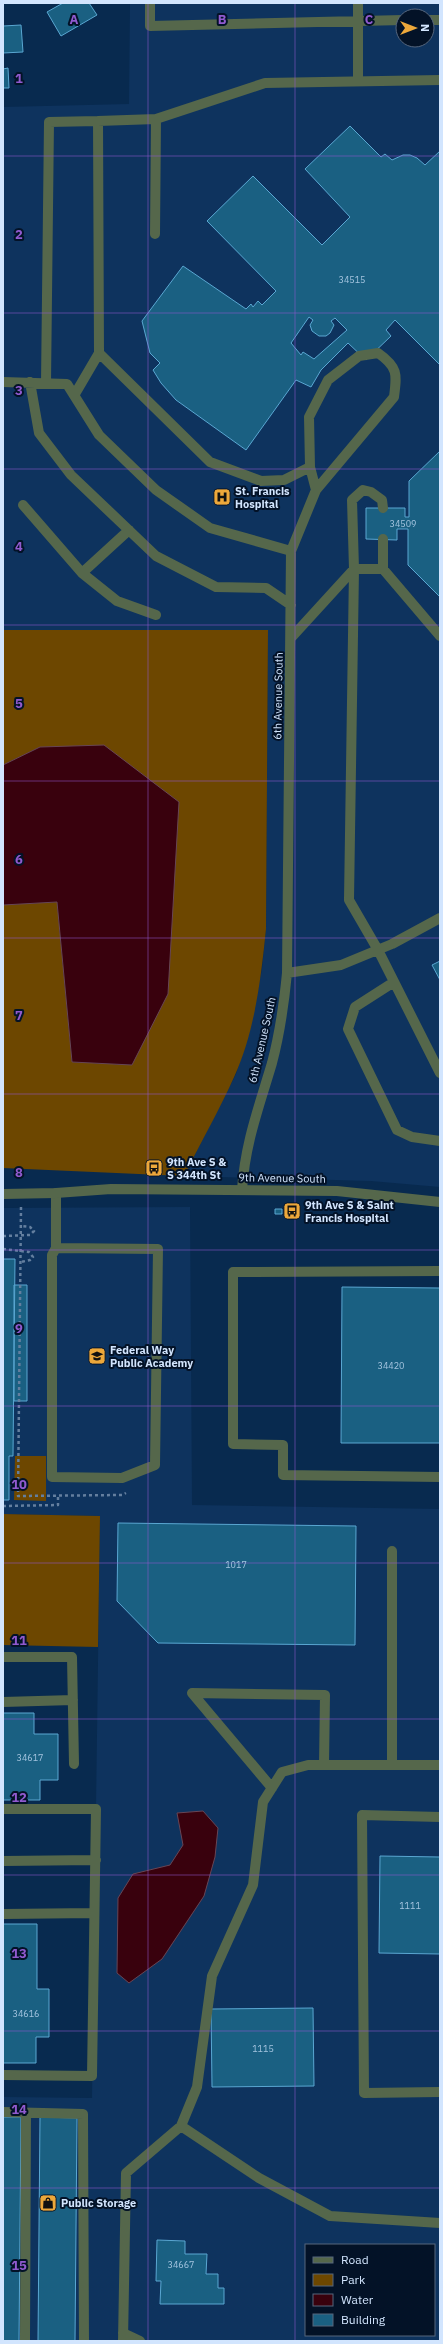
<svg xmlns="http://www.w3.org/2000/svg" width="443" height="2344" font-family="'IBM Plex Sans',sans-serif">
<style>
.built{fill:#0e335e;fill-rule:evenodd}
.green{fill:#6d4700}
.water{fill:#39010d;stroke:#674555}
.building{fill:#1a6082;stroke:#5aa7d2;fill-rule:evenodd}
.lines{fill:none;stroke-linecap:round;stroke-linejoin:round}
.path{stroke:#647f9f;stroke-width:2.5;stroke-dasharray:3 3;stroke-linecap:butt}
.service{stroke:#55674b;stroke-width:10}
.tertiary{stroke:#55674b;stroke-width:10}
.grid{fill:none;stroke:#915acf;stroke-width:1;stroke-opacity:0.55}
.labels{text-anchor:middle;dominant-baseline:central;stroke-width:4;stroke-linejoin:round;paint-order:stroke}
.number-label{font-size:9px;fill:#a4c4df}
.poi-label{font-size:11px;font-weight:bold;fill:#d2e5fe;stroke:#031227;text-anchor:start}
.street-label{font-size:11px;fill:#d2e5fe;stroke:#031227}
.grid-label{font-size:13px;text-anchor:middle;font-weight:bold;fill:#915acf;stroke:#031227;stroke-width:4;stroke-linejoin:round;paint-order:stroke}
</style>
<rect width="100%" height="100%" fill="#082a4f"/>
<!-- built -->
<path class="built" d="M130 3H440V1187L371 1181 184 1176 236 1074 249 1033 262 969 266 929 268 630H3V107L129 104ZM403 16H427V40H403Z
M190 1207 192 1505 440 1509V2341H3V2097L92 2098 100 1516 3 1514V1208ZM306 2245H434V2335H306Z"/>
<!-- green -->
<path class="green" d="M3 630H268L266 929C261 978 255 1030 235 1075 220 1109 201 1142 184 1176L3 1168V905L57 902 72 1062 132 1065 40 747 3 765Z
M15 1456H46V1501L14 1500Z
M3 1514 100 1516 98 1647 3 1645Z"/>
<!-- water -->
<path class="water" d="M104 745 179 802 168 994 132 1065 72 1062 57 902 3 905V765L40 747Z
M203 1811 218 1828 215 1857 204 1896 162 1959 129 1983 117 1973 118 1898 133 1874 170 1865 183 1845 177 1813Z"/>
<!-- building -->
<path class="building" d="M63 3H89L97 15 61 36 47 12Z
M21 25 23 52 3 53V26Z
M8 68 9 88H3V69Z
M350 126 381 157 385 154 392 160 403 155H410L417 158 425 165 440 151V365L395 320 386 330 391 336 366 360 348 343 321 370 311 387 296 380 246 450 176 400 161 383 153 370 160 363 150 353 142 321 183 266 246 309 251 304 253 307 258 301 262 305 276 291 207 221 253 176 322 245 350 217 305 169ZM309 317 313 320 310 325 312 331 319 336H326L330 333 334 325 331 321 335 318 347 330 314 359 303 352 301 355 291 343Z
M440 451V597L408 565V529H397V540L366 539V508H405V517H409V481Z
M440 961V980L432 965Z
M275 1209H282V1214H275Z
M3 1259H15L13 1456H9V1500H3Z
M14 1285H27V1401H14Z
M342 1287 440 1288V1443H341Z
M118 1523 356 1526 355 1645 158 1643 117 1601Z
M3 1713H34V1734H58V1780H40V1800H3Z
M380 1856 440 1857V1954L379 1953Z
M3 1924H37V1989H49V2037H36V2063H3Z
M313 2008 314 2086 212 2087 211 2009Z
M3 2117H21L19 2341H3Z
M40 2117 77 2118 75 2341H38Z
M157 2240 185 2241V2254H207L206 2274H218V2288H224V2304H160L161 2281H156Z"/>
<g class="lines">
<!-- path -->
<path class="path" d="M21 1207 18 1496 122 1495 126 1493
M3 1236 30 1235 34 1231 30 1227 21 1226
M3 1249 29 1252 33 1257 30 1260 21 1262
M3 1506 58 1505V1496"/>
<!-- service -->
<path class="service" d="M150 3V26L403 20
M427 20H440
M358 81V3
M155 234 156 119
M99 353 210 462 261 481 284 480 310 467
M3 382 67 384 99 435 156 490 210 528 291 551 287 973C284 1004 280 1033 272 1063 259 1107 245 1143 242 1190
M30 382 39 433 71 475 156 556 216 587 266 588 291 605
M46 383 49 122 98 121
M75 394 99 353 98 121 156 119 265 83 440 80
M23 505 82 573
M383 508 382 500 371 492 363 490 352 500 354 569 349 900 378 950 440 1073
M129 530 82 573 117 601 156 615
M383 539V569
M291 551 316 490 394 397C397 374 398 367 378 353L359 356 328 380 309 417 310 467 316 490
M291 638 354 569H383L440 636
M287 973 341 965 392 944 440 918
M394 982 355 1007 348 1029 397 1130 412 1137 440 1141
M56 1193V1248L52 1255V1477L122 1478 155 1465 158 1249 56 1248
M440 1271 233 1272V1444L283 1445V1475L440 1477
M392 1551V1765
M3 1657H72L74 1764
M3 1702 73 1700
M440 1765H308L282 1772 263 1802 253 1885 212 1976 197 2087 181 2126 259 2178 330 2216 440 2223
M272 1788 192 1693 325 1695 324 1765
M3 1809H96L92 2076 3 2075
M440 1817 362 1815 364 2093 440 2092
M3 1861 96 1860
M3 1914 94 1913
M3 2112 83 2114 84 2341
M123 2333 140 2341
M25 2341 26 2113
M123 2341 126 2173 181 2126"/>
<!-- tertiary -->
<path class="tertiary" d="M3 1194 56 1193 111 1189 337 1191 440 1202"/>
</g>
<!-- grid -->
<path class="grid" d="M148 3V2341M295 3V2341M3 156H440M3 313H440M3 469H440M3 625H440M3 781H440M3 938H440M3 1094H440M3 1250H440M3 1406H440M3 1563H440M3 1719H440M3 1875H440M3 2031H440M3 2188H440"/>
<!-- icons -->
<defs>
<g id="hospital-square" transform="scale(0.9)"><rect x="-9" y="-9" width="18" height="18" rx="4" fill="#eda83b" stroke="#031227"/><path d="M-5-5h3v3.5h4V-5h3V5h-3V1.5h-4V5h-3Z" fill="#111"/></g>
<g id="bus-square" transform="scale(0.9)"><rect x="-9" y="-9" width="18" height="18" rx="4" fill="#eda83b" stroke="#031227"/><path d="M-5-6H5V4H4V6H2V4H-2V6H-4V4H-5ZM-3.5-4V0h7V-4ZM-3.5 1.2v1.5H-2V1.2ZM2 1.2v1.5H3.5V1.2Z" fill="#111"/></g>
<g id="school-square" transform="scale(0.9)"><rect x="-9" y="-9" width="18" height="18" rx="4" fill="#eda83b" stroke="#031227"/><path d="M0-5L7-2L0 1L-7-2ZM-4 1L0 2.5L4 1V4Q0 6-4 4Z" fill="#111"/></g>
<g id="shop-square" transform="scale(0.9)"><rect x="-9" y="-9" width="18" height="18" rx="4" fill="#eda83b" stroke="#031227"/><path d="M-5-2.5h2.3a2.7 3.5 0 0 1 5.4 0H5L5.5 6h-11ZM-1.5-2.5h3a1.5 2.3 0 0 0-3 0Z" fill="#111"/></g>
</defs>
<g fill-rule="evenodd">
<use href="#hospital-square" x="222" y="497"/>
<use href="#bus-square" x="154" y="1168"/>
<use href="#bus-square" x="292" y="1211"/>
<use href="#school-square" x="97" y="1356"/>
<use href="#shop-square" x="48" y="2203"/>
</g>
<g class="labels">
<!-- number labels -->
<g class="number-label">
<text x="352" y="279">34515</text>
<text x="403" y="523">34509</text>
<text x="391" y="1365">34420</text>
<text x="236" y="1564">1017</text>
<text x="30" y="1757">34617</text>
<text x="410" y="1905">1111</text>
<text x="26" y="2013">34616</text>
<text x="263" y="2048">1115</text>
<text x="181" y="2264">34667</text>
</g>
<!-- poi labels -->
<g class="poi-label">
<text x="235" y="491">St. Francis<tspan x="235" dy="13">Hospital</tspan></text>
<text x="167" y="1162">9th Ave S &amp;<tspan x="167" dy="13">S 344th St</tspan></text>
<text x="305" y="1205">9th Ave S &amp; Saint<tspan x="305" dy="13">Francis Hospital</tspan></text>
<text x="110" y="1350">Federal Way<tspan x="110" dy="13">Public Academy</tspan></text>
<text x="61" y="2203">Public Storage</text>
</g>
<!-- street labels -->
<g class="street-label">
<text transform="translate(278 696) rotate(-89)">6th Avenue South</text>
<text transform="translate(262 1040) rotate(-77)">6th Avenue South</text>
<text transform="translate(282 1178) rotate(1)">9th Avenue South</text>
</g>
</g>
<g class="grid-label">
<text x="74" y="24">A</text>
<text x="222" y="24">B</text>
<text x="369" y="24">C</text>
<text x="19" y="83">1</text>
<text x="19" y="239">2</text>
<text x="19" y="395">3</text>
<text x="19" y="551">4</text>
<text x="19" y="708">5</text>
<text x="19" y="864">6</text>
<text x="19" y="1020">7</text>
<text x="19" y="1177">8</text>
<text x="19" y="1333">9</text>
<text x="19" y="1489">10</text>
<text x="19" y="1645">11</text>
<text x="19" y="1802">12</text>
<text x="19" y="1958">13</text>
<text x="19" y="2114">14</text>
<text x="19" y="2270">15</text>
</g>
<!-- border -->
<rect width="443" height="2344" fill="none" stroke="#d2e5fe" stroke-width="8"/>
<!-- legend -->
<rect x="305" y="2244" width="130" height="92" fill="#031227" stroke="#56667d"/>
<rect x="313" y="2257" width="20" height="6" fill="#55674b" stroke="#56667d"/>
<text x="341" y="2264" font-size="12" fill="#d2e5fe">Road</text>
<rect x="313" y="2274" width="20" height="12" fill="#6d4700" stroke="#56667d"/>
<text x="341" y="2284" font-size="12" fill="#d2e5fe">Park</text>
<rect x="313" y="2294" width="20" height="12" fill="#39010d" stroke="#56667d"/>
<text x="341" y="2304" font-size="12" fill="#d2e5fe">Water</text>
<rect x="313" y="2314" width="20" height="12" fill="#1a6082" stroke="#56667d"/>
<text x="341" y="2324" font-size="12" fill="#d2e5fe">Building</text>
<!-- north arrow -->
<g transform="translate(415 28) rotate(90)"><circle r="19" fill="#031227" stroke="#56667d"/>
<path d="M0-3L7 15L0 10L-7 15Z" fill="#eda83b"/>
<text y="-6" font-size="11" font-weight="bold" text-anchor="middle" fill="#d2e5fe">N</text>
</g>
</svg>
